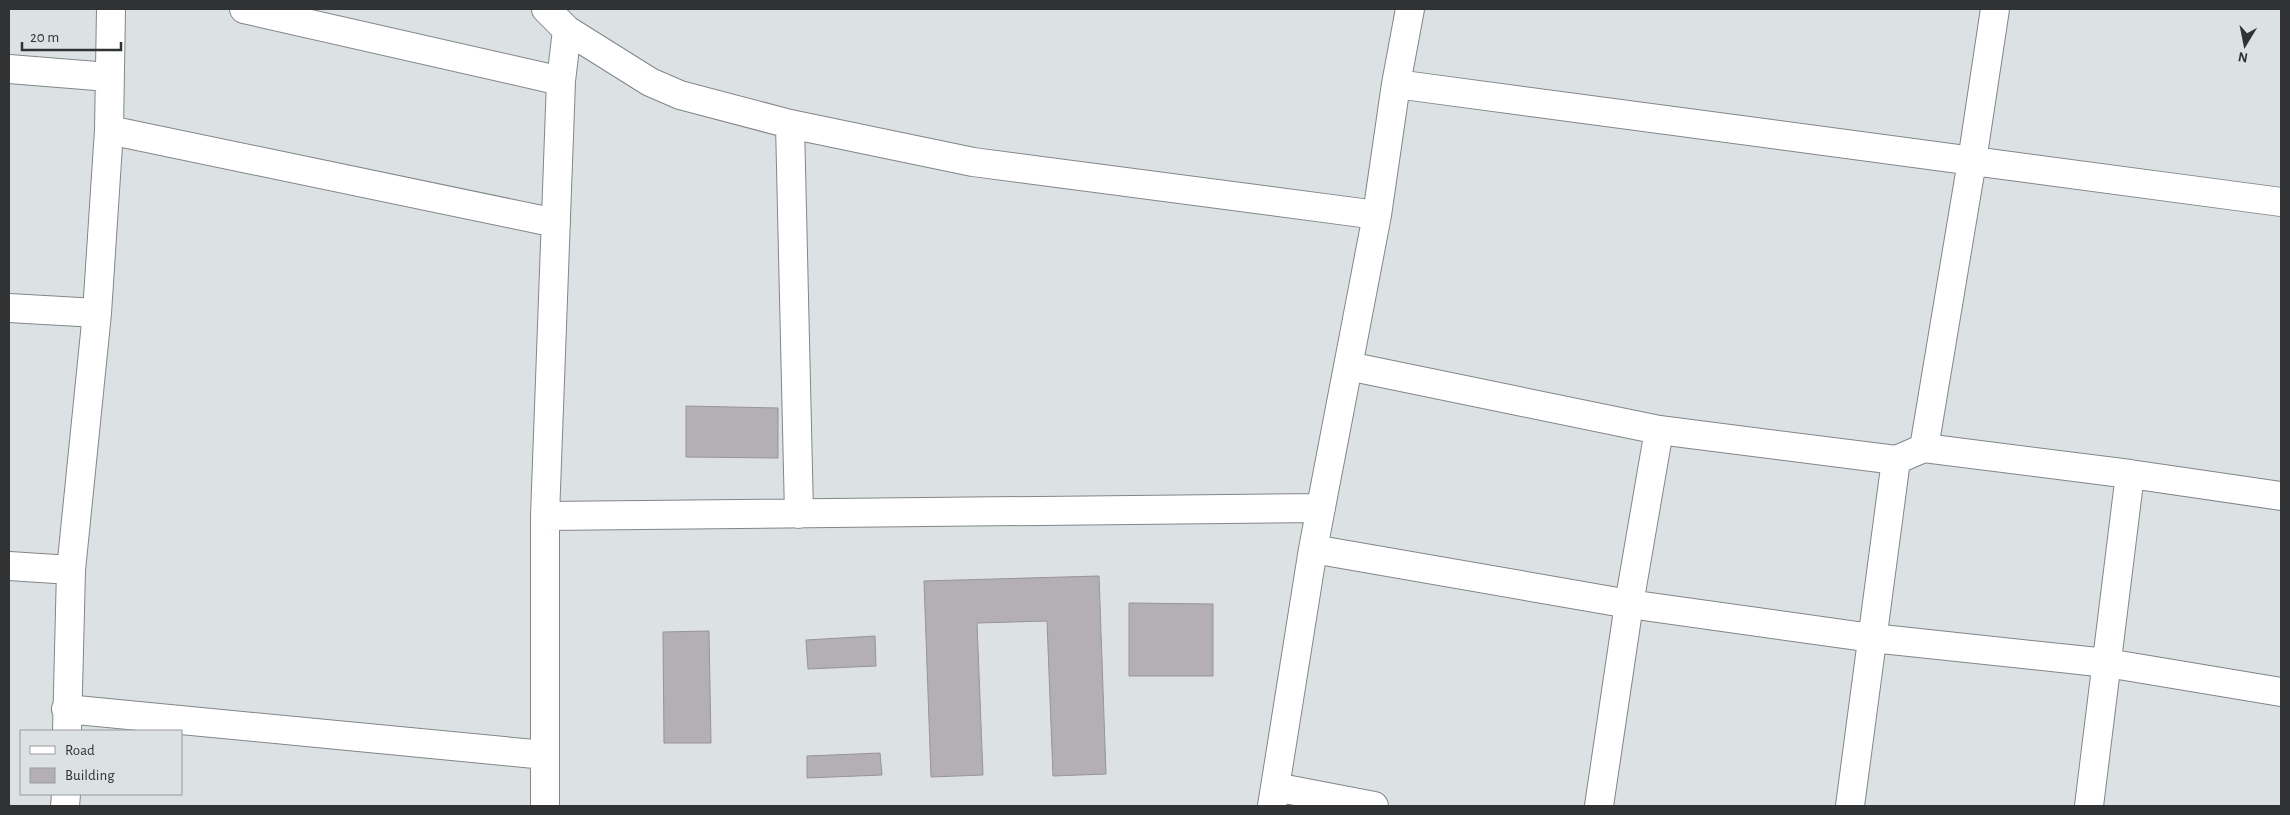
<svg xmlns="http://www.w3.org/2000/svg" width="2290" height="815" font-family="'Alegreya Sans',sans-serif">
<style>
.building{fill:#b4afb2;stroke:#989497}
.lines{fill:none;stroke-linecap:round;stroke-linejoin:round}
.minor-casing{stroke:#828689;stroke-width:30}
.minor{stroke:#fff;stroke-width:28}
</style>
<rect width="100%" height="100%" fill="#dce1e4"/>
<!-- building -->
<path class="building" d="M686 406 778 408V458L686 457Z
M1099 576 1106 774 1053 776 1047 621 977 623 983 775 931 777 924 581Z
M1129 603 1213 604V676H1129Z
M709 631 711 743H664L663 632Z
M875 636 876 666 808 669 806 640Z
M880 753 882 775 807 778V756Z"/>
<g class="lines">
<!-- minor casing -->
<g class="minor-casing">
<path id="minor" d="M244 9 561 81
M546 9 567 30 650 82 680 95 790 124 973 162 1377 215
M9 69 109 77
M1396 84 2281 202
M790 124 799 514
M109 130 556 223
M9 308 97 313
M1348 366 1659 430 1896 460 1924 448 2130 474
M1924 448 1972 161 1995 9
M545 516 1321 508
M1313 549 1629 604 1872 638 2107 663 2281 692
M9 566 71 570
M66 709 545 755
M67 731 71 570 97 313 109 130 111 9
M1275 787 1374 806
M65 806 66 794
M545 806V516L561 81 567 30
M1272 806 1313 549 1377 215 1396 84 1410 9
M1599 806 1629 604 1659 430
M1850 806 1896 460
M2089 806 2130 474 2281 496"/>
</g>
<!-- minor -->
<use href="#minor" class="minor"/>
</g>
<!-- border -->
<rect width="2290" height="815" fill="none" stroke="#313234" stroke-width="20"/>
<!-- legend -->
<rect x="20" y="730" width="162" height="65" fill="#dce1e4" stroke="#989b9e"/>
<rect x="30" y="746" width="25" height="8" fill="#ffffff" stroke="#989b9e"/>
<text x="65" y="755" font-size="15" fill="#313234">Road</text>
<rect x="30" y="768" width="25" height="15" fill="#b4afb2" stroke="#989b9e"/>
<text x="65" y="780" font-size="15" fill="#313234">Building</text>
<!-- north arrow -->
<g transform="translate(2245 45) rotate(190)" stroke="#dce1e4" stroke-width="4" paint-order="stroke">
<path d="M0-4L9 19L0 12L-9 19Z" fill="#313234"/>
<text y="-8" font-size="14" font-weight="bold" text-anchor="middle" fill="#313234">N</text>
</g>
<!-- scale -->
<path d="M22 42v8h99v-8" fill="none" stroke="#313234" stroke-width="2.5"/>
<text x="30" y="42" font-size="15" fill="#313234" stroke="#dce1e4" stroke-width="4" paint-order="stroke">20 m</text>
</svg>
